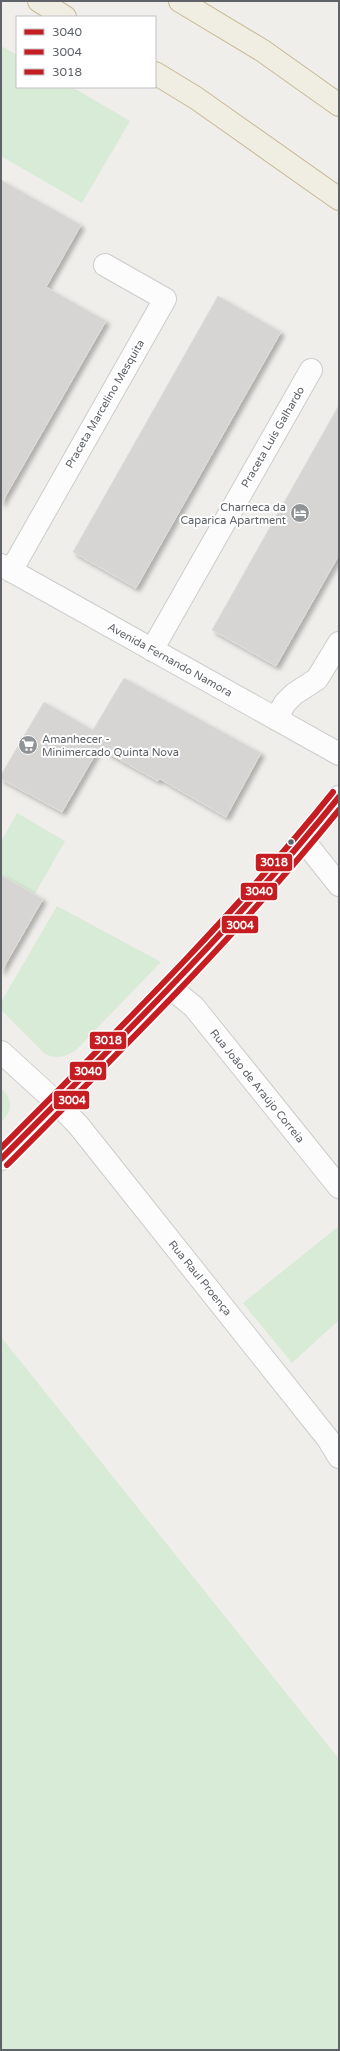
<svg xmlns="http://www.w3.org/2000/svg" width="340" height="2051" font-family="'Varela Round',sans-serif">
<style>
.green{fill:#d8ebd6}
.building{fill:#d6d5d3;stroke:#deddd9;filter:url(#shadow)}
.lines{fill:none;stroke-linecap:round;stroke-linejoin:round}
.minor-casing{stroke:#cbcccc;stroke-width:24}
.tertiary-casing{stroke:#cbcccc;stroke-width:24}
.motorway-casing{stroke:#c8b996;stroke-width:24}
.minor{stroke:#fdfcfc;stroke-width:22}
.tertiary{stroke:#fdfcfc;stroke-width:22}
.motorway{stroke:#f0ede3;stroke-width:22}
.bus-1-casing{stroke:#fff;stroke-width:9}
.bus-2-casing{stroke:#fff;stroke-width:9}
.bus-3-casing{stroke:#fff;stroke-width:9}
.bus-1{stroke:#c61d23;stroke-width:6}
.bus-2{stroke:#c61d23;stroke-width:6}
.bus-3{stroke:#c61d23;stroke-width:6}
.bus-dot{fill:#5f6368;stroke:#fff;stroke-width:1.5}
.labels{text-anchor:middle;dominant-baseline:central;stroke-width:4;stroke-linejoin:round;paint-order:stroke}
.street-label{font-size:11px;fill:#5f6368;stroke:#fff}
.poi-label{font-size:11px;fill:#5f6368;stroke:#fff;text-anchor:end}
.line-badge{stroke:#fff;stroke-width:1.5}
.badge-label{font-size:11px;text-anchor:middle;font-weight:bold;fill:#fff}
</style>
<defs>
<filter id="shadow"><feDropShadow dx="3.5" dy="3.5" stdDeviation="2" flood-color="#0004"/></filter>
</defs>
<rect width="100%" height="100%" fill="#efeeea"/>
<!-- green -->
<path class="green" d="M1 46 17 55V87H72L130 121 82 203 1 156Z
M17 813 65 841 35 894 1 875V842Z
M57 906 161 962 75 1051C64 1057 57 1059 45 1054L1 1010V1002Z
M1 1088C13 1100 13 1110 1 1122Z
M339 1226V1320L292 1363 243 1303Z
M1 1337 339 1759V2050H1Z"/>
<!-- building -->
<path class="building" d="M1 180 81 225 46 287 106 321 1 504Z
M218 296 281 332 136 588 73 552Z
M339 405V555L276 666 212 630Z
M124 678 261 753 226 817 160 779 158 781 99 748 62 812 1 779V775L44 702 93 730Z
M1 875 43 899 1 972Z"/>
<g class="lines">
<!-- minor casing -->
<g class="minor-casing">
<path id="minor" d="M1 565 339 754
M11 571 165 299 105 265
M152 650 311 370
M276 719 285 703 294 694 317 679 339 643
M304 841 339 885
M171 988 194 1007 339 1187
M1 1052 57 1103 79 1126 328 1439 339 1457"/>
</g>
<!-- tertiary casing -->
<g class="tertiary-casing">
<path id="tertiary" d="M1 1159 171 988 298 848 339 797"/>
</g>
<!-- motorway casing -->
<g class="motorway-casing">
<path id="motorway" d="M39 1 65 17
M180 1 263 51 339 105
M155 73 196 98 339 199"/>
</g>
<!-- minor -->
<use href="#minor" class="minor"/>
<!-- tertiary -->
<use href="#tertiary" class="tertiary"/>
<!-- motorway -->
<use href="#motorway" class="motorway"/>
<!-- bus-1 casing -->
<g class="bus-1-casing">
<path id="bus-1" d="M1 1159C117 1042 235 926 339 797"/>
</g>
<!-- bus-2 casing -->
<g class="bus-2-casing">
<path id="bus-2" d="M7 1165C121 1050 237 936 339 810"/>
</g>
<!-- bus-3 casing -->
<g class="bus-3-casing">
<path id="bus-3" d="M1 1148C115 1033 231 919 333 792"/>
</g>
<!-- bus-1 -->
<use href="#bus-1" class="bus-1"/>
<!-- bus-2 -->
<use href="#bus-2" class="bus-2"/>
<!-- bus-3 -->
<use href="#bus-3" class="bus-3"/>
</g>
<!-- icons -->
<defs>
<g id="hotel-disc" transform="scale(1)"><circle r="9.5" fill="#919496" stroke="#fff"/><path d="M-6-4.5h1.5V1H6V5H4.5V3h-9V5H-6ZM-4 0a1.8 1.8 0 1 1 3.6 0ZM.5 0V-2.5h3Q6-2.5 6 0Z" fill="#fff"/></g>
<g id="supermarket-disc" transform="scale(1)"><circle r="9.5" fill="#919496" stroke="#fff"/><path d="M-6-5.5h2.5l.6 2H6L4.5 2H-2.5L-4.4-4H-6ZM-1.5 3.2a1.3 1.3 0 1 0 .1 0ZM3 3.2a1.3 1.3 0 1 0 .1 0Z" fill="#fff"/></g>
</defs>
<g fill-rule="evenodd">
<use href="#hotel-disc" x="300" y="513"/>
<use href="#supermarket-disc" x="28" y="745"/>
</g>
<!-- markers -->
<circle class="bus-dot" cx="291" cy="842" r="3.5"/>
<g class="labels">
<!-- street labels -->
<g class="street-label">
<text transform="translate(105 404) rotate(-60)">Praceta Marcelino Mesquita</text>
<text transform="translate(273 437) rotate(-60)">Praceta Luís Galhardo</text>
<text transform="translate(170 660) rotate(29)">Avenida Fernando Namora</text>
<text transform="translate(257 1086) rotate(51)">Rua João de Araújo Correia</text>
<text transform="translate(200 1278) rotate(51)">Rua Raul Proença</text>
</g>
<!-- poi labels -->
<g class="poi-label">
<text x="286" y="507">Charneca da<tspan x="286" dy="13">Caparica Apartment</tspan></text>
<text x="42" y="739" text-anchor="start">Amanhecer -<tspan x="42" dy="13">Minimercado Quinta Nova</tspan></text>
</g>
</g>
<g class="line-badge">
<rect x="255" y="853" width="38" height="19" rx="4" fill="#c61d23"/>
<rect x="240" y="882" width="38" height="19" rx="4" fill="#c61d23"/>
<rect x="221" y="915" width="38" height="19" rx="4" fill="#c61d23"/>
<rect x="89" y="1031" width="38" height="19" rx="4" fill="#c61d23"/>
<rect x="69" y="1061" width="38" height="20" rx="4" fill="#c61d23"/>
<rect x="53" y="1090" width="37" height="20" rx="4" fill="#c61d23"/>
</g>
<g class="badge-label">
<text x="274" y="866">3018</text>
<text x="259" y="895">3040</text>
<text x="240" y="929">3004</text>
<text x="108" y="1044">3018</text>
<text x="88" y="1075">3040</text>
<text x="72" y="1104">3004</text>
</g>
<!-- border -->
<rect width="340" height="2051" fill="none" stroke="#5f6368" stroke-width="4"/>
<!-- legend -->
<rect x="16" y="16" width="140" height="72" fill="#ffffff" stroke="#bfc1c3"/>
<rect x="24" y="29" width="20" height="6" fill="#c61d23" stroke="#bfc1c3"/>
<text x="52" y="36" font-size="12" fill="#5f6368">3040</text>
<rect x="24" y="49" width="20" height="6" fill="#c61d23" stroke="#bfc1c3"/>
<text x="52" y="56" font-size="12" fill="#5f6368">3004</text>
<rect x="24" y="69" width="20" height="6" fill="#c61d23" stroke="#bfc1c3"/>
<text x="52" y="76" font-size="12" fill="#5f6368">3018</text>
</svg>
